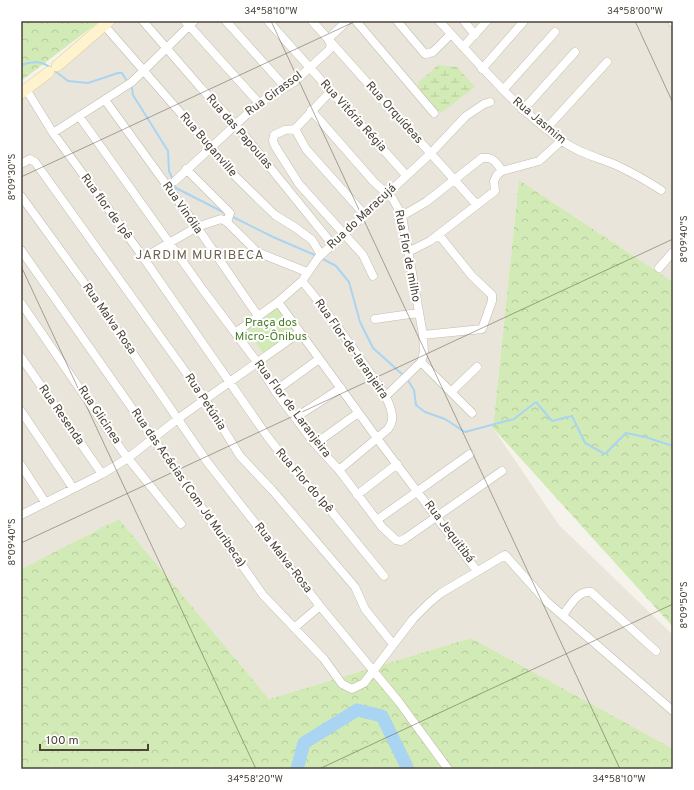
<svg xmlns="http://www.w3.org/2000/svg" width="694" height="790" font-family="Overpass,sans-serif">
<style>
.residential{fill:#eae5da}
.forest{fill:url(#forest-crowns)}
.wetland{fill:url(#wetland-marsh)}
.park{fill:#d2eab5}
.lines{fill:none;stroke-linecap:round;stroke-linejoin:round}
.stream{stroke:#a9d4f2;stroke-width:2}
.river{stroke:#a9d4f2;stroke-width:13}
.minor-casing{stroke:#c2bbae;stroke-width:9}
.secondary-casing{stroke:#d6c79b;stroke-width:12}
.minor{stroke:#fff;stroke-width:8}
.secondary{stroke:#fff3cd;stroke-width:11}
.ticks{fill:none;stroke:#4b4439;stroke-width:1;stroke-opacity:0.45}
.labels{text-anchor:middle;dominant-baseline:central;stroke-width:4;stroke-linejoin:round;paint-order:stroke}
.street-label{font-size:12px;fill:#4b4439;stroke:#fff}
.park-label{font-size:12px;fill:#4a7f2a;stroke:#fff}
.neighbourhood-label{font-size:13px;letter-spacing:1px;fill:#6e6250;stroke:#fff}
.neatline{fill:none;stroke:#4b4439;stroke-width:1.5}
.ticks-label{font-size:10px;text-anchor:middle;fill:#4b4439}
</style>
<defs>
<pattern id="forest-crowns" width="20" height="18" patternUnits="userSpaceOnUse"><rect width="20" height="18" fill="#d2eab5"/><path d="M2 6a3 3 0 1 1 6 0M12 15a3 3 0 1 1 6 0" fill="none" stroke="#b6ca9c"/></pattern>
<pattern id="wetland-marsh" width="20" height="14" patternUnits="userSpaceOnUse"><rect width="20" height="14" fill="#d2eab5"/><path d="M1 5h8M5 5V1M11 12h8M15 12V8" fill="none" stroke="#b6ca9c"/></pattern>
</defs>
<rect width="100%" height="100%" fill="#f6f3ec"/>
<!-- residential -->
<path class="residential" d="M106 21H673V282L519 180 493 428 559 525 673 635 672 749 471 638 269 699 119 519 21 569V93Z"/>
<!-- forest -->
<path class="forest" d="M21 21H100L21 81Z
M519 180 673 282V627L493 428Z
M119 519 269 699 471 638 673 749V769H21V569Z"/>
<!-- wetland -->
<path class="wetland" d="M438 65 457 67 475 87 441 113 418 89V83Z"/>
<!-- park -->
<path class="park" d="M277 308 295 331 263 353 246 329Z"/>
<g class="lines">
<!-- stream -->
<path class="stream" d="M21 65C32 61 42 60 51 68
M55 71 68 81 88 83 118 73H122L127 81
M132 88 133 95 168 151 169 171 173 180
M174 184 176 188 225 213
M231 216 273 237 317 256
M321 258 336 266 349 282 360 322 373 348 403 375
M407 379 414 390 416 405 425 412 445 419 465 432 514 419 536 402 552 421 572 416 585 443 605 454 626 433 645 437 673 446"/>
<!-- river -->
<path class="river" d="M297 769 304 743 357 710 382 716 407 767 405 769"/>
<!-- minor casing -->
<g class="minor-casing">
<path id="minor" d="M143 21 201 88 235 124 332 244
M185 21 259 103
M226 21 285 87
M268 21 406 175
M312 21 476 204
M356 21 434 113
M397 21 425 54 433 52 451 34
M439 21C478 62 514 107 561 140 578 153 597 157 616 165 631 172 647 181 661 190
M464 21 475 35
M672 21 673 23
M104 25 237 178 275 215 296 228 312 240 321 255
M463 47 487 21
M482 69 524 21
M26 89 53 133 138 250 267 436 293 469 327 506 384 576
M503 90 555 32
M105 100 197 227 258 316
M311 110 374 182 393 199 402 216 423 335 424 352 421 362 385 397
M523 110 575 52
M79 116 203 290 257 362 275 391 315 444 339 470 382 527 396 540 401 541 406 538 502 471
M295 129 285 130 274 135 273 141 275 146 299 184 363 255 373 276
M295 129 306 149 364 214
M295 129 330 92
M546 129 607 62
M53 133 132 82 194 21
M21 164 30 159 35 162 205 399 240 456 273 491 355 587 365 609 393 644
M186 169 230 213 227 222
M175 181 259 103 294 82 329 50 331 45 328 39 347 21
M21 196 90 291 208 463 320 606 399 702 448 769
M402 216 426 202 482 158C493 156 497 163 502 171
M21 250 263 595 324 659 342 684 352 689 364 683 413 619 429 603 441 593 505 555 546 601 673 711
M408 252 430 241 495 191 494 181 497 175 502 171 539 161 561 141
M143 258 197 227 221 219 227 222 257 252 307 272
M659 268 673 252
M302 281C326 310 347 339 368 370 377 383 390 399 392 415 393 421 391 425 388 429L339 470
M278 302 382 445 477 571
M21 303 123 452 181 524
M375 319 418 313
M235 333 278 302 302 281 318 258 430 154 466 116 484 104 490 102
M423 335 482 329 492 301V295L472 276 439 235
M21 357 102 474
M421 362 472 413
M275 391 319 359
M451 392 477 367
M21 411 73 488
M295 418 341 388
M315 444 358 413
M21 465 45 502
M357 495 397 464
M21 515 102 474 128 458 179 418 300 332
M377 520 470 454
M563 615C570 606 578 590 591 592L656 651
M294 628 320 606"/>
</g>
<!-- secondary casing -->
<g class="secondary-casing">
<path id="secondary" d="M57 66 109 21
M21 93 49 72"/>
</g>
<!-- minor -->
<use href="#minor" class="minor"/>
<!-- secondary -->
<use href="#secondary" class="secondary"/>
</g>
<!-- ticks -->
<path class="ticks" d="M271 21 620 769M635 21 673 103M21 177 356 21M21 266 256 769M21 543 673 239M319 769 673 604"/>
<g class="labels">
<!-- street labels -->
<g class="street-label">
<text transform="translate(274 94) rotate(-36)">Rua Girassol</text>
<text transform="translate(394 113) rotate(48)">Rua Orquídeas</text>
<text transform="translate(353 116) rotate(48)">Rua Vitória Régia</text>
<text transform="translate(539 121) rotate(40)">Rua Jasmim</text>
<text transform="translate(239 132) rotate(49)">Rua das Papoulas</text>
<text transform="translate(208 145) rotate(49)">Rua Buganville</text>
<text transform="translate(106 207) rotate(54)">Rua flor de Ipê</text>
<text transform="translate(182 208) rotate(55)">Rua Vinólia</text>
<text transform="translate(362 217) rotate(-43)">Rua do Maracujá</text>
<text transform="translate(407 256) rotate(79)">Rua Flor de milho</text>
<text transform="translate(109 319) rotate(55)">Rua Malva Rosa</text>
<text transform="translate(351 349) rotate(55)">Rua Flor-de-laranjeira</text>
<text transform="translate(205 402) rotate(57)">Rua Petúnia</text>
<text transform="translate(292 409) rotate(53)">Rua Flor de Laranjeira</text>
<text transform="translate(61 415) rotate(55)">Rua Resenda</text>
<text transform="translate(99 415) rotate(56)">Rua Glicinea</text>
<text transform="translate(304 481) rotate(49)">Rua Flor do Ipê</text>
<text transform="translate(188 488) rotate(55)">Rua das Acácias (Com Jd Muribeca)</text>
<text transform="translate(449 532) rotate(53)">Rua Jequitibá</text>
<text transform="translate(283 558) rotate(52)">Rua Malva-Rosa</text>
</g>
<!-- park labels -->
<g class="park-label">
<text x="271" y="323">Praça dos<tspan x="271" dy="14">Micro-Ônibus</tspan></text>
</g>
<!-- neighbourhood labels -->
<g class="neighbourhood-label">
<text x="200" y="256">JARDIM MURIBECA</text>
</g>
</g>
<!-- border -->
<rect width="694" height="790" fill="none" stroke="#ffffff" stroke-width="44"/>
<!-- scale -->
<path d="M40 744v6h108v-6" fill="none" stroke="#4b4439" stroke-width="2"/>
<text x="46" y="744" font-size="12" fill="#4b4439" stroke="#ffffff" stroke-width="3" paint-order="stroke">100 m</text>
<rect x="22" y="22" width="650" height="746" class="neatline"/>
<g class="ticks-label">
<text x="271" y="14">34°58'10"W</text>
<text x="635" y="14">34°58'00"W</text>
<text transform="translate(11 177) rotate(-90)" y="4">8°09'30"S</text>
<text transform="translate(683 239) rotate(-90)" y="4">8°09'40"S</text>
<text transform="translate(11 542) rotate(-90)" y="4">8°09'40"S</text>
<text transform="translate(683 605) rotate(-90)" y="4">8°09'50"S</text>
<text x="255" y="782">34°58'20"W</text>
<text x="619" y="782">34°58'10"W</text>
</g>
</svg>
